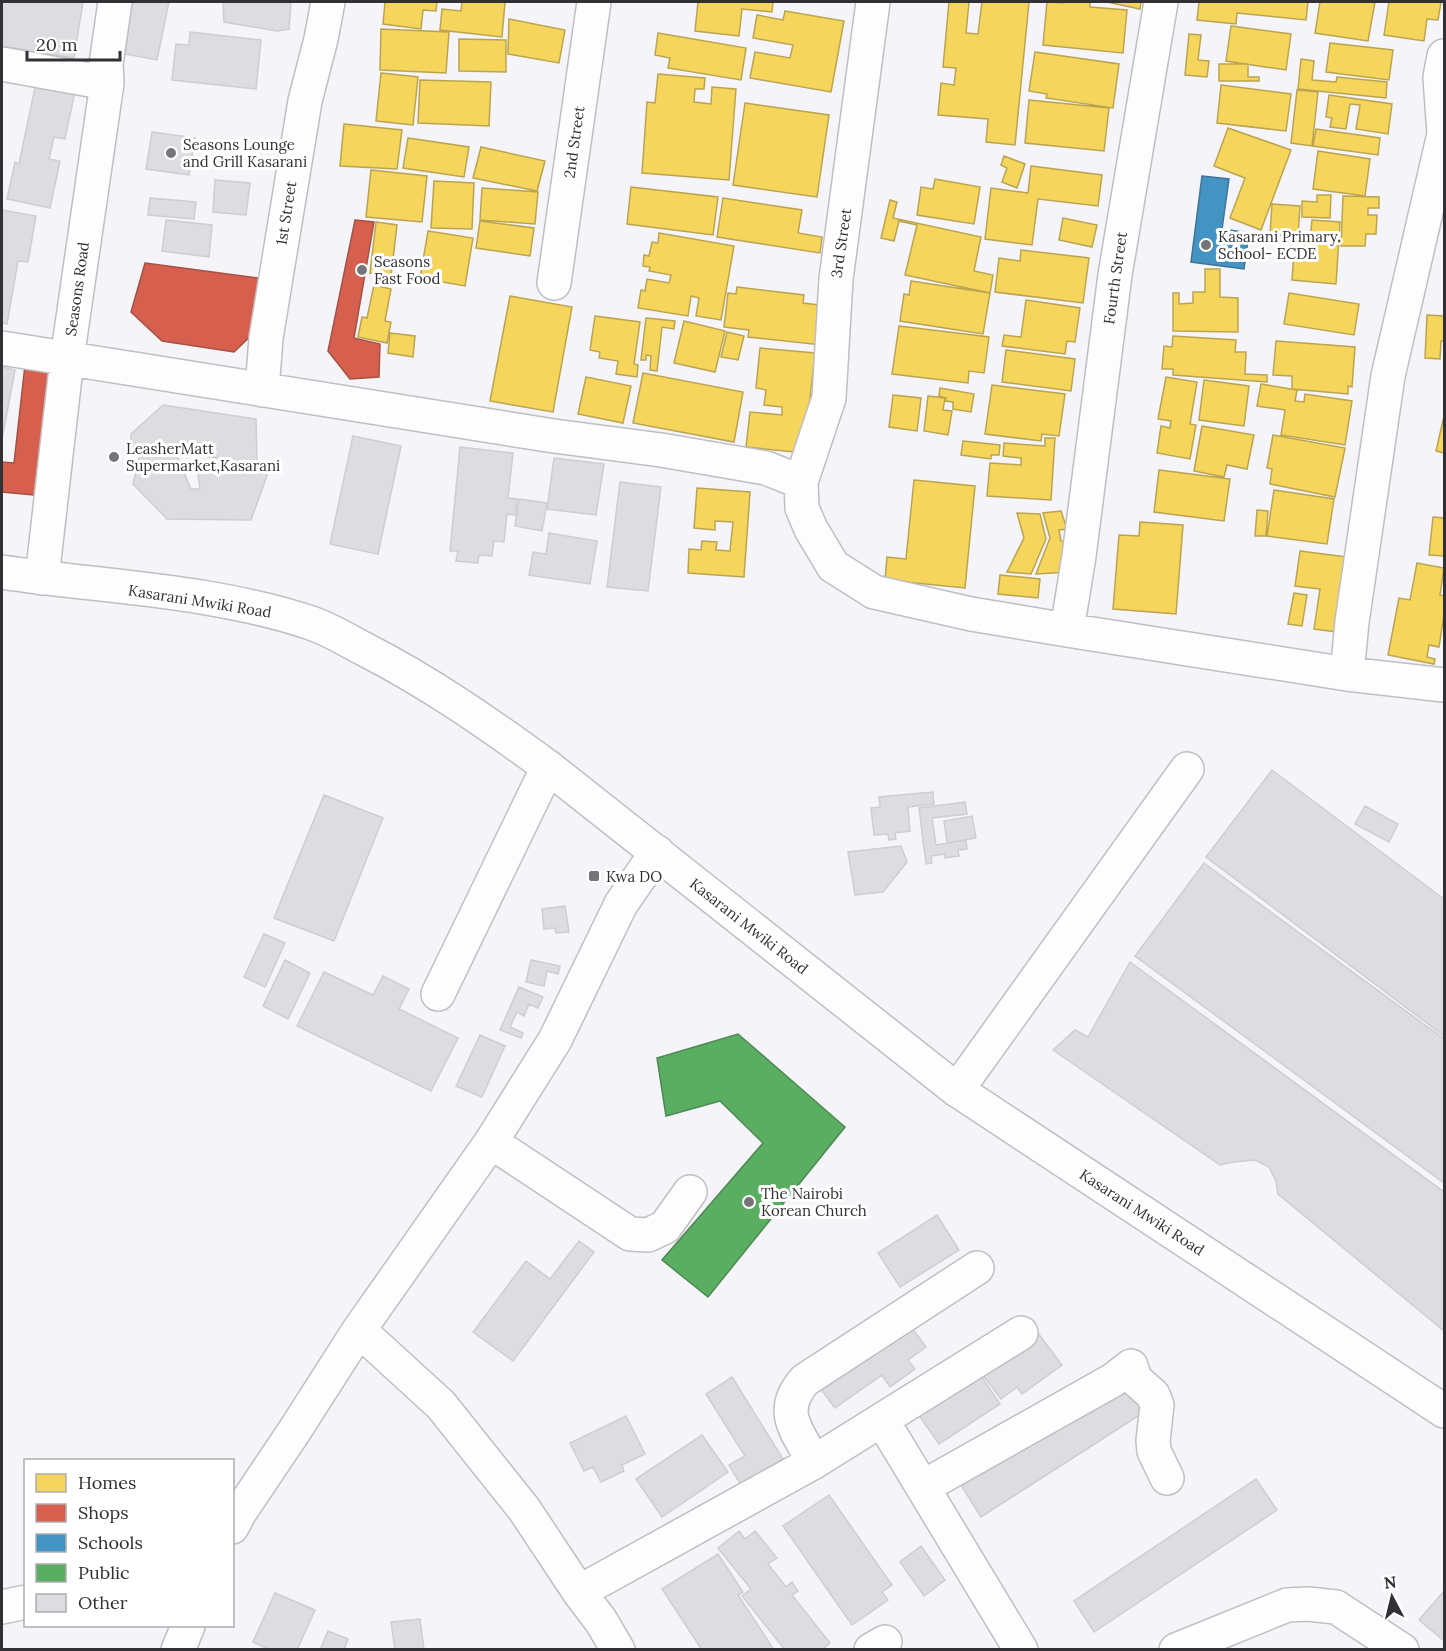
<svg xmlns="http://www.w3.org/2000/svg" width="1446" height="1651" font-family="Lora,serif">
<style>
.homes{fill:#f6d55c;stroke:#bba450;stroke-width:1.5}
.shops{fill:#d6604d;stroke:#a45246;stroke-width:1.5}
.schools{fill:#4393c3;stroke:#3e7598;stroke-width:1.5}
.public{fill:#5aae61;stroke:#4e8854;stroke-width:1.5}
.building{fill:#dddde1;stroke:#cecdd1;stroke-width:1.5}
.lines{fill:none;stroke-linecap:round;stroke-linejoin:round}
.minor-casing{stroke:#bfbfc3;stroke-width:36}
.major-casing{stroke:#bfbfc3;stroke-width:36}
.minor{stroke:#fdfdfe;stroke-width:33}
.major{stroke:#fdfdfe;stroke-width:33}
.poi-dot{fill:#757579;stroke:#fff;stroke-width:2}
.labels{text-anchor:middle;dominant-baseline:central;stroke-width:6;stroke-linejoin:round;paint-order:stroke}
.street-label{font-size:15px;fill:#313034;stroke:#fff}
.poi-label{font-size:15px;fill:#313034;stroke:#fff;text-anchor:start}
</style>
<rect width="100%" height="100%" fill="#f4f4f9"/>
<!-- homes -->
<path class="homes" d="M385 2H437L436 11 423 10 421 29 383 24Z
M462 2H505L502 37 440 30 442 9 461 11Z
M698 2H773L772 12 742 9 739 36 695 31Z
M949 2H969L966 33 978 34 982 2H1029L1015 145 986 142 988 119 938 115 941 83 954 85 956 68 943 67Z
M1047 2 1063 3V2H1090V7L1127 10 1123 53 1043 45Z
M1107 2H1141L1140 9Z
M1199 2H1308L1306 20 1237 13 1236 24 1197 20Z
M1320 2H1375L1368 41 1315 33Z
M1389 2H1441L1438 20 1427 19 1424 41 1384 35Z
M785 11 844 21 831 92 750 78 755 52 790 58 793 45 753 38 757 15 783 20Z
M509 19 565 30 559 63 508 54Z
M1231 26 1291 34 1286 70 1226 61Z
M381 29 449 32 446 73 380 70Z
M658 33 746 48 741 80 668 68 670 58 655 55Z
M1189 34 1201 35 1198 60 1209 61 1207 77 1185 75Z
M459 39 506 40V72L459 71Z
M1330 43 1393 50 1389 80 1326 72Z
M1035 52 1119 64 1113 108 1046 98 1047 94 1029 91Z
M1301 59 1314 61 1312 80 1336 82 1337 77 1387 82 1386 98 1298 89Z
M1219 64H1248V77H1259V81H1219Z
M381 73 418 77 413 125 376 121Z
M658 74 705 78 704 89H695L694 102 711 104 712 87 736 89 729 180 642 173 647 102 655 103Z
M420 80 491 82 489 126 418 123Z
M1221 85 1291 94 1286 131 1217 123Z
M1297 90 1318 92 1312 146 1291 143Z
M1329 95 1392 104 1388 134 1356 129 1360 105 1350 104 1346 129 1330 127 1332 118 1326 117Z
M1029 100 1109 108 1104 151 1025 143Z
M745 103 829 115 817 197 733 185Z
M344 124 402 130 397 169 340 166Z
M1228 128 1291 150 1261 230 1230 218 1245 178 1214 166Z
M1316 129 1380 138 1378 155 1313 146Z
M408 138 469 147 464 177 403 168Z
M481 147 545 161 537 191 473 178Z
M1318 151 1370 159 1365 196 1313 189Z
M1004 156 1025 164 1017 188 1002 182 1007 168 1001 165Z
M1031 166 1102 175 1098 206 1038 199 1032 245 985 239 991 188 1028 193Z
M371 170 427 176 422 222 366 217Z
M935 179 980 187 974 224 917 215 921 187 933 189Z
M434 181 474 183 472 229 431 228Z
M631 187 718 197 713 235 627 224Z
M482 188 538 192 535 224 480 220Z
M1317 195H1331L1330 218 1302 217V201L1317 202Z
M1343 196 1379 197V208H1368V215H1377L1376 234H1366L1365 246H1341Z
M723 198 802 210 798 233 822 237 820 253 717 237Z
M890 200 897 202 893 218 981 237 974 271 993 275 990 293 905 275 917 225 899 221 894 241 881 238Z
M1272 204 1300 206 1298 236 1270 235Z
M1063 218 1097 225 1092 247 1059 240Z
M1312 220 1340 222 1336 284 1292 280 1295 239 1310 240Z
M480 221 534 228 530 256 476 248Z
M376 222 397 225 391 276 370 273Z
M428 231 473 238 465 286 420 278Z
M659 233 734 246 721 320 696 316 699 298 691 296 688 316 638 308 641 290 645 291 647 279 669 283 671 275 649 271 650 267 643 266 644 255 649 256 652 242 658 243Z
M1021 250 1089 258 1083 303 995 292 999 258 1020 261Z
M1205 269H1220V297L1238 298V332L1173 331V293H1179V304L1193 303V292H1205Z
M911 281 990 293 983 334 900 321 904 294 909 295Z
M374 285 391 289 385 321 391 322 387 343 358 337 362 317 367 318Z
M737 287 804 295 803 303 827 306 822 345 748 337 749 330 724 327 728 293 736 294Z
M1289 293 1359 304 1354 335 1284 324Z
M510 296 572 307 553 412 490 401Z
M1026 300 1080 308 1075 342 1067 341 1065 354 1002 346 1004 335 1021 337Z
M1427 315 1444 316V341H1441L1440 359 1425 358Z
M595 316 640 322 634 364 638 365 637 377 616 374 618 361 599 358 600 352 590 350Z
M646 318 675 321 674 329 662 327 657 371 650 370 651 356 646 355V360H641Z
M684 321 725 331 715 372 674 363Z
M899 326 989 337 984 373 969 371 968 383 892 374Z
M727 332 744 336 738 360 721 357Z
M390 333 415 336 413 357 388 353Z
M1173 336 1236 340 1235 352H1246L1245 374 1267 375V382L1173 375V369H1162L1164 346 1172 347Z
M1276 341 1355 347 1352 387 1348 386V394L1292 389V376L1273 375Z
M760 348 815 353 804 453 746 447 750 412 782 415V407L764 405 766 390 756 388Z
M1006 350 1075 359 1071 391 1002 382Z
M643 373 743 392 734 442 633 423Z
M586 377 631 386 623 423 578 414Z
M1166 377 1197 382 1190 424 1196 425 1190 459 1157 453 1161 426 1170 428 1171 421 1158 419Z
M1204 380 1249 386 1244 426 1199 420Z
M1261 384 1297 390 1295 401 1304 402 1305 394 1352 401 1345 445 1281 435 1285 410 1257 406Z
M992 385 1065 394 1059 436 1042 434 1041 441 985 434Z
M940 388 974 394 971 412 953 409V402L945 401 946 398 939 396Z
M893 395 921 398 917 431 889 427Z
M928 396 945 398 943 410 952 411 948 435 924 431Z
M1444 416V453L1436 451Z
M1202 426 1254 435 1247 469 1227 465 1224 477 1194 471Z
M1273 435 1345 448 1335 497 1270 484 1272 469 1267 468Z
M1045 438H1055L1051 500 987 496 990 463 1021 465V458L1003 456 1004 443 1045 446Z
M963 441 1000 445 999 455H991V459L961 455Z
M1159 470 1230 479 1224 521 1154 512Z
M914 480 975 486 965 588 885 580 887 557 906 559Z
M697 488 750 492 744 577 688 573 689 549 701 550 702 541 717 542 716 550 730 551 733 522 715 521V530L694 528Z
M1274 490 1334 499 1327 544 1267 536Z
M1257 510 1268 511 1266 536H1255Z
M1061 511 1067 529 1059 530 1061 541 1075 542 1071 572 1036 574 1050 538 1043 513Z
M1017 513 1040 514 1046 539 1031 574 1007 572 1024 538Z
M1433 517 1444 518V556L1429 555Z
M1140 522 1183 525 1176 614 1113 609 1119 535 1139 536Z
M1300 551 1354 558 1344 633 1314 629 1320 589 1295 586Z
M1417 563 1444 568 1440 595 1444 596V615L1439 647 1429 645 1427 657 1435 659 1434 664 1388 655 1399 598 1410 600Z
M1000 575 1040 579 1038 598 998 594Z
M1294 593 1307 595 1302 626 1288 624Z"/>
<!-- shops -->
<path class="shops" d="M355 220 374 222 354 338 380 344 379 377 350 379 328 351Z
M145 263 272 280 260 327 234 352 162 341 131 312Z
M25 365 59 369 44 496 2 492V462L14 463Z"/>
<!-- schools -->
<path class="schools" d="M1202 176 1229 179 1222 229 1249 233 1244 269 1191 262Z"/>
<!-- public -->
<path class="public" d="M738 1034 845 1127 708 1297 662 1260 763 1143 720 1101 666 1116 657 1058Z"/>
<!-- building -->
<path class="building" d="M2 2H83L74 58 2 46Z
M119 2H169L157 60 109 51Z
M223 2H291L289 29 277 31 224 22Z
M190 32 261 40 256 89 172 80 176 44 189 45Z
M36 83 75 91 65 139 54 137 49 159 60 161 50 208 7 199 15 162 19 164Z
M152 132 195 138 189 175 146 169Z
M215 180 250 183 246 215 213 212Z
M150 198 196 202 194 219 148 215Z
M2 210 36 216 28 262 18 261 7 324 2 323Z
M166 220 212 225 209 257 162 251Z
M2 367 15 370 2 439Z
M163 405 256 419 257 465 199 455 198 443 178 442V453L131 450V434Z
M353 436 401 446 378 554 330 544Z
M460 447 513 453 508 498 517 499 515 515 507 514 504 542 494 541 492 556 479 555 478 563 456 561 458 551H450Z
M140 454 177 456 191 489H200L196 460 269 470 251 520 167 519 133 484Z
M554 458 604 464 596 515 547 509Z
M620 482 661 487 648 591 607 587Z
M519 499 547 503 542 531 515 526Z
M549 533 597 541 590 584 529 575 533 552 546 554Z
M1272 770 1444 899V1036L1206 857Z
M933 792 934 804 908 807 910 831 895 833 896 839 889 840 888 834 874 835 871 808 880 807 879 797Z
M324 795 383 818 334 941 274 918Z
M965 802 967 814 932 818 936 845 966 840 967 849 958 850 959 856 945 858V854L931 856 932 863 926 864 919 808Z
M1365 806 1398 824 1389 842 1355 824Z
M972 816 976 838 947 843 944 821Z
M901 846 907 862 883 892 855 895 848 852Z
M1204 863 1444 1039V1183L1135 956Z
M565 906 569 932 556 933 555 928 544 929 542 909Z
M264 934 285 943 265 987 244 977Z
M285 960 310 973 288 1019 263 1006Z
M531 960 560 966 558 974 547 971 544 986 526 982Z
M1130 962 1444 1192V1331L1278 1194 1276 1181 1269 1167 1255 1160 1233 1162 1220 1165 1053 1050 1075 1030 1088 1037Z
M324 972 373 995 383 976 409 989 399 1009 458 1038 431 1091 297 1026Z
M519 987 543 997 538 1008 529 1004 524 1016 517 1012 510 1027 523 1033 521 1038 500 1030Z
M480 1035 505 1046 482 1097 456 1086Z
M937 1215 959 1250 900 1287 878 1253Z
M579 1241 594 1252 513 1361 473 1332 526 1261 550 1279Z
M909 1324 926 1347 908 1360 915 1369 890 1387 882 1375 835 1408 820 1388Z
M1038 1333 1062 1365 1022 1394 1017 1387 1001 1399 982 1374Z
M979 1373 1000 1404 939 1444 918 1414Z
M1127 1376 1149 1409 981 1517 959 1482Z
M732 1377 783 1459 741 1485 729 1465 745 1456 706 1394Z
M626 1416 645 1454 622 1465 624 1471 601 1482 593 1467 584 1471 570 1443Z
M702 1435 728 1472 662 1517 636 1479Z
M1256 1479 1277 1510 1094 1632 1074 1601Z
M829 1495 892 1585 882 1592 888 1600 852 1625 783 1526Z
M739 1531 745 1539 755 1531 777 1558 768 1564 786 1587 792 1582 798 1591 792 1595 830 1643 822 1650H785L742 1596 751 1589 718 1548Z
M921 1546 945 1580 924 1596 900 1562Z
M718 1554 743 1592 738 1595 774 1650H702L662 1589Z
M1444 1591V1641L1419 1620Z
M275 1593 315 1610 297 1650H270L253 1642Z
M420 1619 424 1650H395L391 1622Z
M328 1631 348 1639 344 1650H320Z"/>
<g class="lines">
<!-- minor casing -->
<g class="minor-casing">
<path id="minor" d="M2 64 107 83
M554 283 594 2
M2 348 554 436 661 450 766 468 801 482 802 508 811 529 833 566 874 592 971 614 1067 630 1347 674 1444 685
M262 390 266 338 305 101 321 39 328 2
M801 482 829 398 836 279 873 2
M42 578 67 359 107 83 106 64 115 2
M1067 630 1079 556 1115 275 1161 2
M1347 674 1352 622 1388 376 1444 134 1440 77 1444 56
M438 994 548 767
M957 1090 1187 769
M491 1142 630 1234 648 1235 665 1227 690 1192
M359 1330 441 1405 524 1509 579 1592 601 1621 618 1650
M882 1420 1021 1650
M814 1462C797 1431 777 1411 805 1380L977 1268
M923 1487 1113 1380 1131 1366 1135 1379 1153 1395 1157 1405 1153 1441 1154 1451 1167 1478
M232 1527 240 1512 295 1430 359 1330 491 1142 555 1040 621 904 657 852
M579 1592 814 1462 1021 1333
M2 1607 26 1602
M178 1650 188 1626
M871 1650 885 1642
M1176 1650 1287 1605 1308 1604 1336 1607 1402 1650"/>
</g>
<!-- major casing -->
<g class="major-casing">
<path id="major" d="M2 572C103 587 213 590 311 623 329 629 347 640 364 649 429 682 489 724 548 767L957 1090 1444 1411"/>
</g>
<!-- minor -->
<use href="#minor" class="minor"/>
<!-- major -->
<use href="#major" class="major"/>
</g>
<!-- markers -->
<g class="poi-dot">
<circle cx="171" cy="153" r="6"/>
<circle cx="1206" cy="245" r="6"/>
<circle cx="362" cy="270" r="6"/>
<circle cx="114" cy="457" r="6"/>
<rect x="588" y="870" width="12" height="12" rx="3"/>
<circle cx="749" cy="1202" r="6"/>
</g>
<g class="labels">
<!-- street labels -->
<g class="street-label">
<text transform="translate(574 142) rotate(-82)">2nd Street</text>
<text transform="translate(286 213) rotate(-81)">1st Street</text>
<text transform="translate(841 243) rotate(-82)">3rd Street</text>
<text transform="translate(1115 278) rotate(-82)">Fourth Street</text>
<text transform="translate(77 289) rotate(-82)">Seasons Road</text>
<text transform="translate(200 601) rotate(9)">Kasarani Mwiki Road</text>
<text transform="translate(749 926) rotate(38)">Kasarani Mwiki Road</text>
<text transform="translate(1142 1212) rotate(33)">Kasarani Mwiki Road</text>
</g>
<!-- poi labels -->
<g class="poi-label">
<text x="183" y="144">Seasons Lounge<tspan x="183" dy="17">and Grill Kasarani</tspan></text>
<text x="1218" y="236">Kasarani Primary.<tspan x="1218" dy="17">School- ECDE</tspan></text>
<text x="374" y="261">Seasons<tspan x="374" dy="17">Fast Food</tspan></text>
<text x="126" y="448">LeasherMatt<tspan x="126" dy="17">Supermarket,Kasarani</tspan></text>
<text x="606" y="876">Kwa DO</text>
<text x="761" y="1193">The Nairobi<tspan x="761" dy="17">Korean Church</tspan></text>
</g>
</g>
<!-- border -->
<rect width="1446" height="1651" fill="none" stroke="#313034" stroke-width="6"/>
<!-- legend -->
<rect x="24" y="1459" width="210" height="168" fill="#ffffff" stroke="#adacae" stroke-width="1.5"/>
<rect x="36" y="1474" width="30" height="18" fill="#f6d55c" stroke="#adacae" stroke-width="1.5"/>
<text x="78" y="1489" font-size="18" fill="#313034">Homes</text>
<rect x="36" y="1504" width="30" height="18" fill="#d6604d" stroke="#adacae" stroke-width="1.5"/>
<text x="78" y="1519" font-size="18" fill="#313034">Shops</text>
<rect x="36" y="1534" width="30" height="18" fill="#4393c3" stroke="#adacae" stroke-width="1.5"/>
<text x="78" y="1549" font-size="18" fill="#313034">Schools</text>
<rect x="36" y="1564" width="30" height="18" fill="#5aae61" stroke="#adacae" stroke-width="1.5"/>
<text x="78" y="1579" font-size="18" fill="#313034">Public</text>
<rect x="36" y="1594" width="30" height="18" fill="#dddde1" stroke="#adacae" stroke-width="1.5"/>
<text x="78" y="1609" font-size="18" fill="#313034">Other</text>
<!-- north arrow -->
<g transform="translate(1392 1597) rotate(353)" stroke="#ffffff" stroke-width="4.5" paint-order="stroke">
<path d="M0-4.5L10 22L0 15L-10 22Z" fill="#313034"/>
<text y="-9" font-size="16" font-weight="bold" text-anchor="middle" fill="#313034">N</text>
</g>
<!-- scale -->
<path d="M27 51v9h93v-9" fill="none" stroke="#313034" stroke-width="3"/>
<text x="36" y="51" font-size="18" fill="#313034" stroke="#ffffff" stroke-width="4.5" paint-order="stroke">20 m</text>
</svg>
